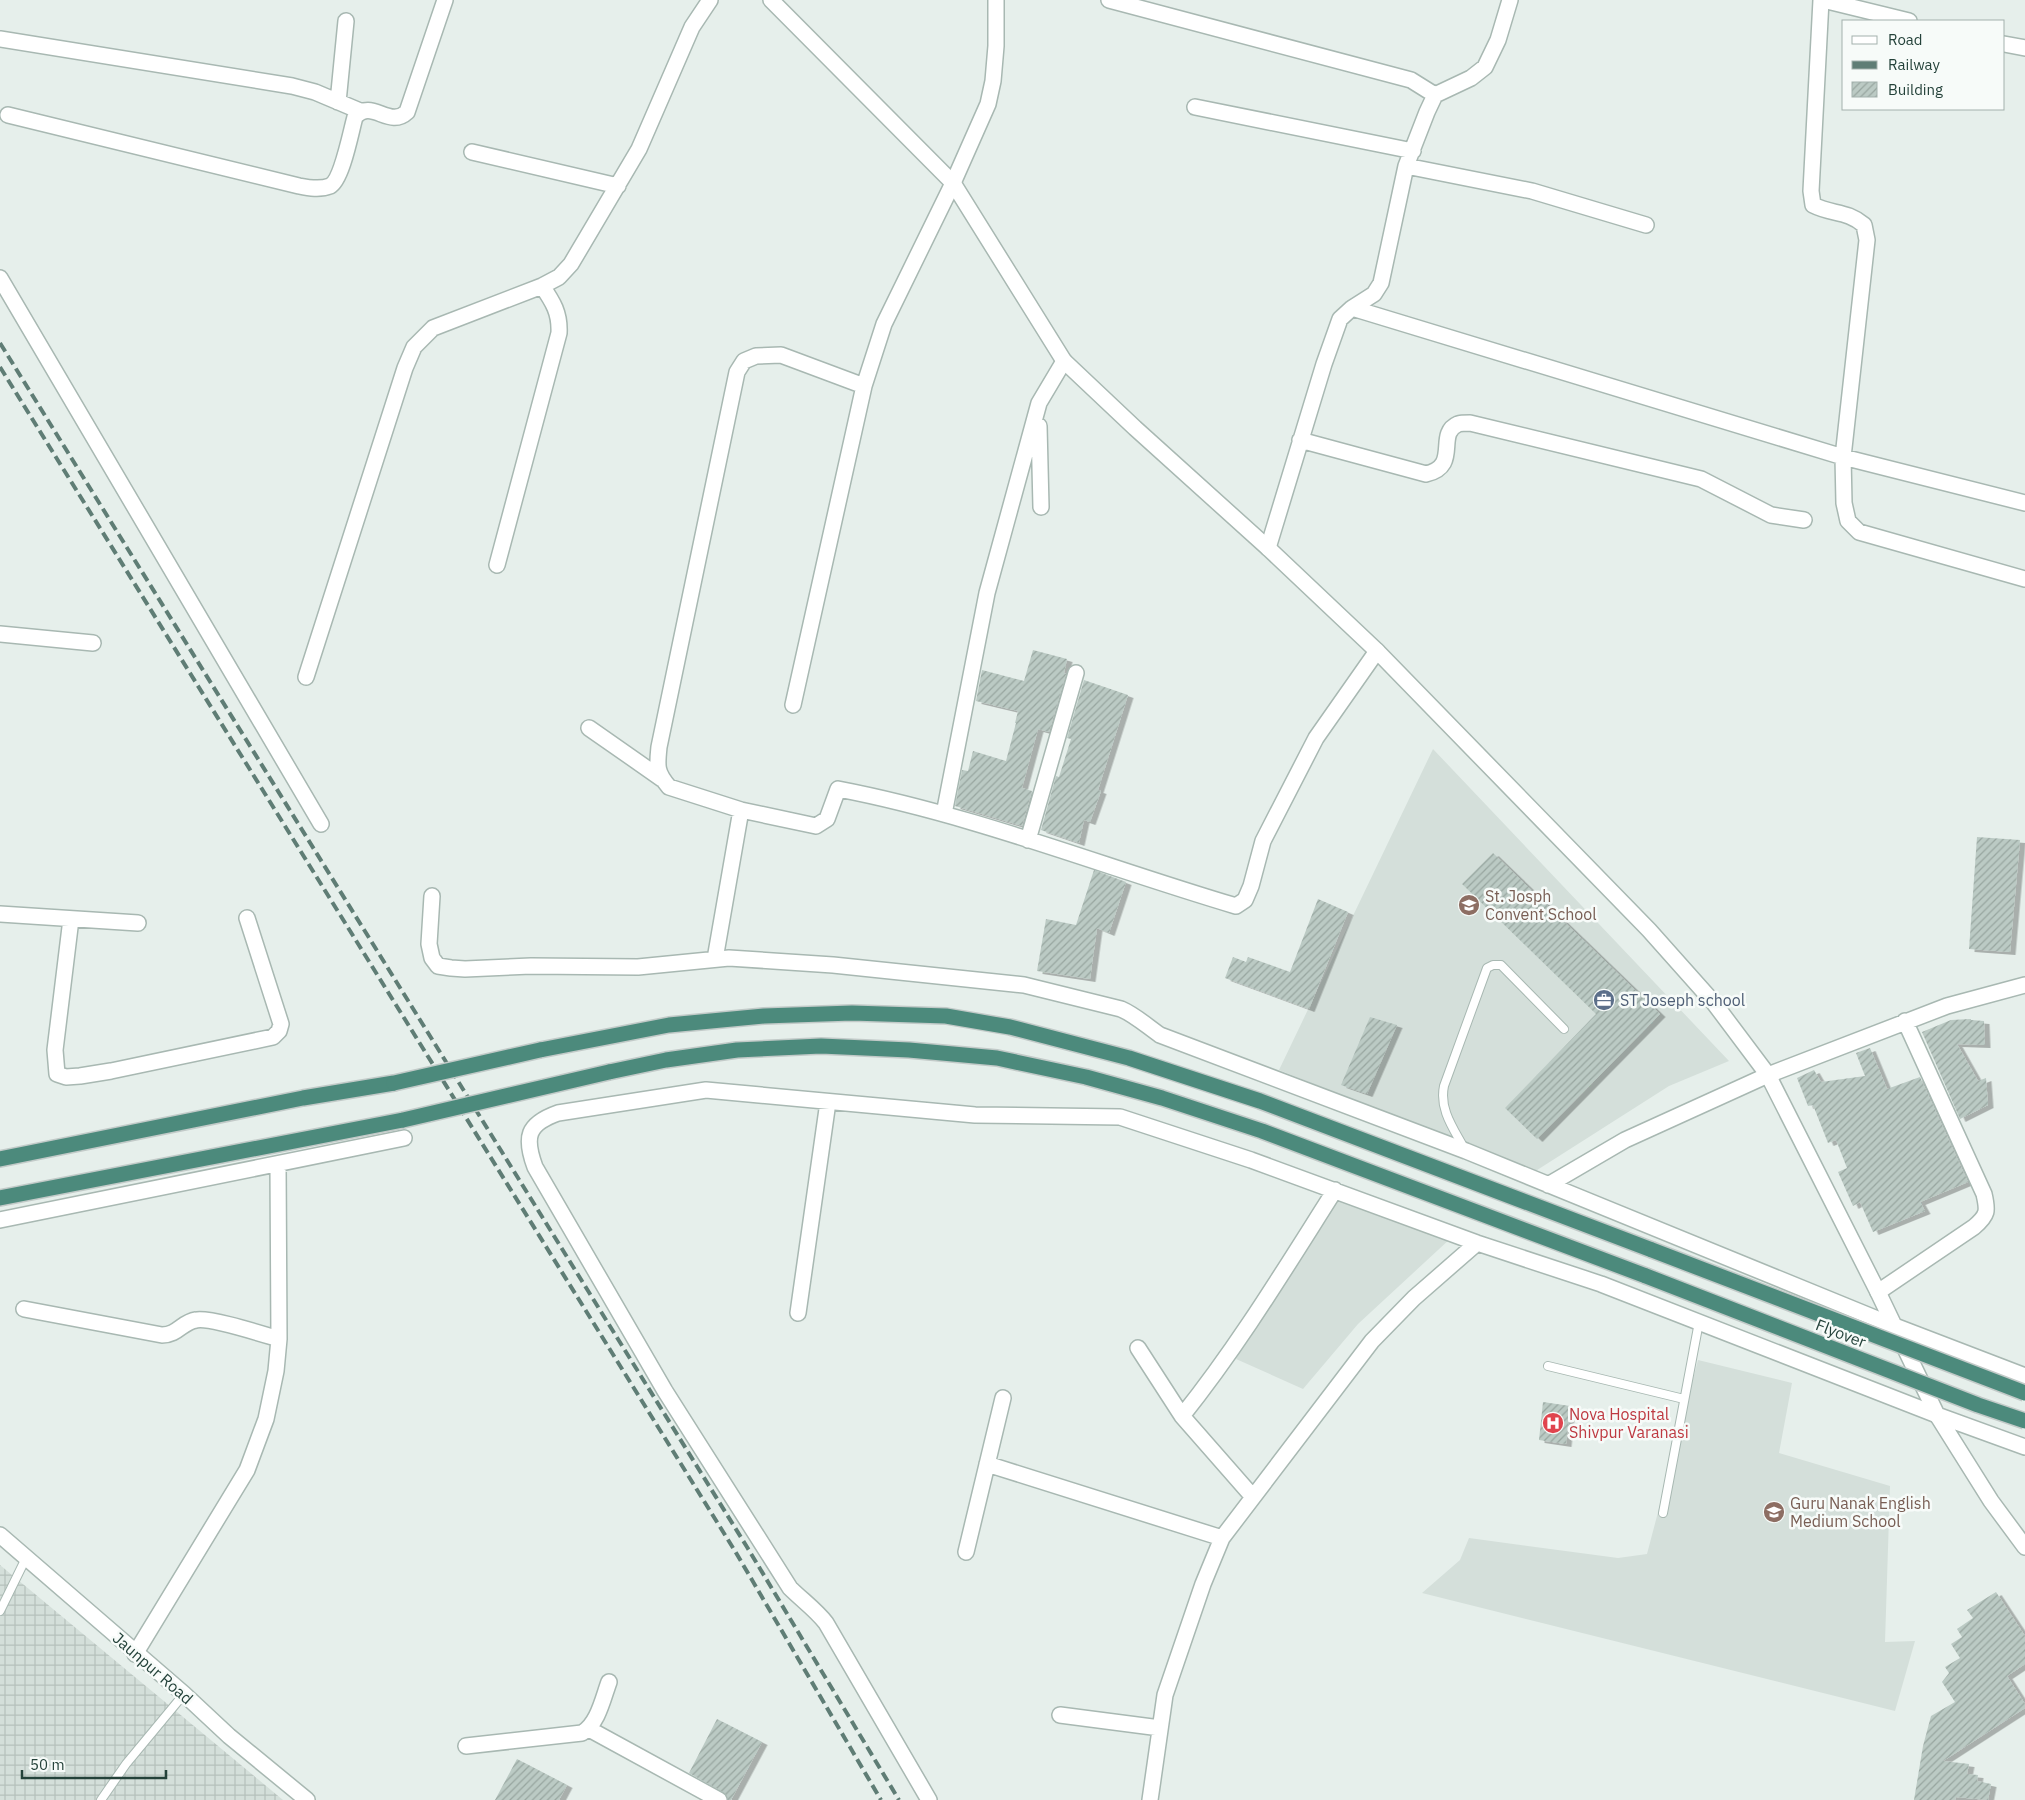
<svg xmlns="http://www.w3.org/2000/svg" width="2025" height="1800" font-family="'IBM Plex Sans',sans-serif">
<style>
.built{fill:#d4dfda}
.industrial{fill:url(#industrial-grid)}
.building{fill:url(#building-hatch);filter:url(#shadow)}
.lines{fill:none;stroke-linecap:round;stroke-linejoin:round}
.service-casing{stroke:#a8b8b2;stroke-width:10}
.minor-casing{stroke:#a8b8b2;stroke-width:18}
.tertiary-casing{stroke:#a8b8b2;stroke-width:18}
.trunk-casing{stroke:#c2cac8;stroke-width:18}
.service{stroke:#fff;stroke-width:8}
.minor{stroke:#fff;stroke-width:15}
.tertiary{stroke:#fff;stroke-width:15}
.trunk{stroke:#4c8a7c;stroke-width:15}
.rail{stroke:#5f7d75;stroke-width:4;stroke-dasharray:10 5;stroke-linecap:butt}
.trunk-bridge-casing{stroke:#c2cac8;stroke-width:18;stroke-linecap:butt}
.trunk-bridge{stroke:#4c8a7c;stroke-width:15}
.labels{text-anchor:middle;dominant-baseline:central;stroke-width:5;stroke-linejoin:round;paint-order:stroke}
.education-label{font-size:16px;fill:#785e54;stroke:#f7fbf9;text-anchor:start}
.service-label{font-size:16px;fill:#4e5e75;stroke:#f7fbf9;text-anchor:start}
.street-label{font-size:16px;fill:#24423a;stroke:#f7fbf9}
.health-label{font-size:16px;fill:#be3a42;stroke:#f7fbf9;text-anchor:start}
</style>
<defs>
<pattern id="industrial-grid" width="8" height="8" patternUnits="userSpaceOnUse" patternTransform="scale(1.25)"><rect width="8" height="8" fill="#d4dfda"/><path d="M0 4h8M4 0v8" fill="none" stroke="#b6c1bc"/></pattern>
<pattern id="building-hatch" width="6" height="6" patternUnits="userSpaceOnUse" patternTransform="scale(1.25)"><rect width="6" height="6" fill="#bbcac4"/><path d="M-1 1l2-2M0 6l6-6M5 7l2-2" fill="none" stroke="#98a6a0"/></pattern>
<filter id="shadow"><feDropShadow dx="5.5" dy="3" stdDeviation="0" flood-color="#0004"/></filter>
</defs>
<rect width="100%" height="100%" fill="#e6efeb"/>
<!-- built -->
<path class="built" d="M1433 749 1729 1061 1669 1086 1534 1172 1279 1070Z
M1329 1193 1451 1238 1358 1324 1303 1389 1236 1359Z
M1698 1360 1792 1383 1779 1453 1890 1486 1885 1642 1915 1641 1895 1711 1422 1593 1460 1560 1469 1538 1618 1558 1647 1554Z"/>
<!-- industrial -->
<path class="industrial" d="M0 1565 283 1800H0Z"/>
<!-- building -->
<path class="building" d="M1033 650 1067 659 1064 673 1066 674 1049 732 1038 729 1022 788 1032 791 1022 826 955 806 962 770 968 771 973 751 1006 761 1016 723H1015L1018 711 976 701 982 670 1024 681Z
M1084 680 1128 695 1098 790 1101 791 1090 822 1084 820 1079 843 1041 830 1056 776 1059 777 1071 739 1067 738Z
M1977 837 2020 840 2010 952 1969 949Z
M1493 853 1660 1014 1537 1139 1505 1108 1596 1014 1462 884Z
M1094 870 1126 882 1109 933 1097 928 1090 979 1037 971 1046 919 1076 925Z
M1318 899 1348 912 1309 1009 1225 978 1233 957 1246 962 1248 957 1290 972Z
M1370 1017 1397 1025 1367 1094 1341 1085Z
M1971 1019V1020L1984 1021 1985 1045 1957 1044 1978 1081 1986 1078 1988 1105 1960 1119 1922 1032 1951 1020Z
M1870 1048 1887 1089 1920 1077 1968 1182 1920 1202 1925 1211 1873 1232 1860 1202 1853 1206 1838 1172 1847 1168 1836 1140 1828 1143 1813 1105 1808 1106 1797 1078 1814 1070 1821 1082 1865 1076 1856 1053Z
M1543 1402 1570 1406 1566 1444 1539 1440Z
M1996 1592 2025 1636V1664L2007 1676 2025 1704V1708L1943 1761 1969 1764 1967 1774 1978 1775 1977 1781 1991 1784 1988 1800 1956 1797 1955 1800H1914L1923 1746 1931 1716 1955 1702 1942 1682 1949 1673 1945 1667 1960 1658 1951 1644 1962 1637 1957 1629 1973 1618 1967 1610Z
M717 1719 762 1742 731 1800H728L723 1792 689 1773Z
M517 1759 567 1785 559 1800H495Z"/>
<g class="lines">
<!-- service casing -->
<g class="service-casing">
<path id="service" d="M1465 1150C1454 1129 1439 1110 1444 1086L1487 968 1493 965H1501L1564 1029
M1548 1366 1684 1399
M1663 1513 1699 1322
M0 1611 26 1558
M101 1800 126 1764 184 1694"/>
</g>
<!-- minor casing -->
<g class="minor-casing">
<path id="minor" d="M1109 0 1411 80 1435 95
M1821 0 1811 191 1813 205C1833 215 1846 210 1864 225L1867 240 1843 457 1844 503 1848 521 1859 532 2025 579
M1823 0 1909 21
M0 39 292 86 315 92 360 111
M2004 44 2025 48
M338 102 346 21
M1195 107 1413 151
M8 115 299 186C309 188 320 190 330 186 342 180 351 131 355 117 372 98 389 129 407 112L445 0
M472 152 618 186
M1406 166 1532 191 1646 225
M0 278 321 824
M1352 308 1843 457 2025 503
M864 386 781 355 756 356 744 361 737 372 659 747C657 766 656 772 669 787L741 810 816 826 827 819 838 789C974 815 1104 867 1236 906L1245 900 1251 886 1263 841 1316 738 1377 651
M1039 426 1041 507
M1300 440 1426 474C1461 466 1435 434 1458 424 1461 423 1466 423 1470 423L1701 479 1771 515 1804 520
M1268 548 1324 364 1340 319 1352 308 1374 294 1381 283 1406 166 1427 112 1435 95 1471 78 1485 67 1498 40 1510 0
M497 565 559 333C560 313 553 302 542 286
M0 634 93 643
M306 677 405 368 414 347 433 328 542 286 559 277 571 264 639 149 692 27 710 0
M793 705 864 386 884 324 953 183 988 104 993 81 996 46V0
M589 728 662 779
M944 814 987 593 1039 403 1064 361
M1028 840 1076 673
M432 896 429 944 432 958 438 966 451 968 465 969 531 966 638 967 729 958 833 965 1024 985 1121 1009C1135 1015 1147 1026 1160 1035L1466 1151 1892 1325
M0 914 138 923
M71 919 55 1050 57 1074 66 1077 80 1076 111 1071 273 1037 279 1031 281 1024 247 918
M715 959 741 810
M1548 1185 1625 1140 1768 1075 1947 1006 2025 985
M0 1220 404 1138
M1878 1292 1974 1227C1988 1215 1988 1211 1984 1194L1905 1021
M24 1309 162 1335C178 1335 182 1322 196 1320 209 1317 262 1334 279 1339
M798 1313 828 1102
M1138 1348 1182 1416 1253 1497
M1182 1416C1239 1345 1286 1267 1335 1190
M987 1464 1222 1538
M966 1552 1003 1398
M135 1654 247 1470 266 1419 276 1371 279 1339 278 1164
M1060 1715 1160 1728
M589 1729 719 1800
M466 1746 582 1733C598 1724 603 1698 609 1682
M929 1800 826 1623C816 1610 802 1600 790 1588L665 1391 535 1167C524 1137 527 1124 558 1113L706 1090 975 1115 1120 1117 1251 1160 1477 1243 1601 1284 1937 1415
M1150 1800 1165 1695 1203 1584 1222 1538 1372 1341 1414 1298 1477 1243"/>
</g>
<!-- tertiary casing -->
<g class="tertiary-casing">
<path id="tertiary" d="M771 0 953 183 1064 361 1135 428 1268 548 1377 651 1649 930 1714 1003 1768 1075 1878 1292 1937 1415 1991 1501 2025 1547
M1892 1325 2025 1376
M1937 1415 2025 1447
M0 1535 184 1694 229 1736 307 1800"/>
</g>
<!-- trunk casing -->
<g class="trunk-casing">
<path id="trunk" d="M540 1050 669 1025 764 1016 852 1013 946 1016 1010 1027 1129 1058 1260 1101 1652 1250
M609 1072 666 1060 737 1050 821 1046 909 1050 997 1058 1086 1077 1162 1098 1262 1131 1646 1276
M0 1159 303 1098 394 1083
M0 1198 403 1120"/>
</g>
<!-- service -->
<use href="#service" class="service"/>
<!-- minor -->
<use href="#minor" class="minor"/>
<!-- tertiary -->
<use href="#tertiary" class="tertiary"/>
<!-- trunk -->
<use href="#trunk" class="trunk"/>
<!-- rail -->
<path class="rail" d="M0 343 747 1547 899 1800
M0 367 735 1551 881 1800"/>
<!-- trunk-bridge casing -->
<g class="trunk-bridge-casing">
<path id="trunk-bridge" d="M394 1083 540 1050
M403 1120 609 1072
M1652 1250 2025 1393
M1646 1276 1978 1405 2025 1421"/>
</g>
<!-- trunk-bridge -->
<use href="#trunk-bridge" class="trunk-bridge"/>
</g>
<!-- icons -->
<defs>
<g id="school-disc" transform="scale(1.125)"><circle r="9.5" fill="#8d6e63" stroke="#f7fbf9"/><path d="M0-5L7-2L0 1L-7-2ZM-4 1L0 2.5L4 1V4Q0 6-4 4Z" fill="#fff"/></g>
<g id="office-disc" transform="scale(1.125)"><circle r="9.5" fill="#5c6f8a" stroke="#f7fbf9"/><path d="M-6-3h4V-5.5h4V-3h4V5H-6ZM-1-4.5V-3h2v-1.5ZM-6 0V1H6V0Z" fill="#fff"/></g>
<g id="hospital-disc" transform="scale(1.125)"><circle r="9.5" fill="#e0444e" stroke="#f7fbf9"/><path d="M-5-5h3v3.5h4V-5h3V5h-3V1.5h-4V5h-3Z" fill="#fff"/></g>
</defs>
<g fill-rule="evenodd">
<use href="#school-disc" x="1469" y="905"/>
<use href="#office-disc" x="1604" y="1000"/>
<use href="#hospital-disc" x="1553" y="1423"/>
<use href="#school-disc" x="1774" y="1512"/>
</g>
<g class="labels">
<!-- education labels -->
<g class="education-label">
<text x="1485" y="896">St. Josph<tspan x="1485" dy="18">Convent School</tspan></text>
<text x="1790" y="1503">Guru Nanak English<tspan x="1790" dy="18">Medium School</tspan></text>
</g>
<!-- service labels -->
<g class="service-label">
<text x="1620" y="1000">ST Joseph school</text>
</g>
<!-- street labels -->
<g class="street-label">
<text transform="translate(1841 1333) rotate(21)">Flyover</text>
<text transform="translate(153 1668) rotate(41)">Jaunpur Road</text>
</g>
<!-- health labels -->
<g class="health-label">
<text x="1569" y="1414">Nova Hospital<tspan x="1569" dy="18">Shivpur Varanasi</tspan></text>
</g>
</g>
<!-- legend -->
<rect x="1842" y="20" width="162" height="90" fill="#f7fbf9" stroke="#a3b1ad"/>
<rect x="1852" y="36" width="25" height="8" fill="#ffffff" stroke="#a3b1ad"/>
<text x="1888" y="45" font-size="15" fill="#24423a">Road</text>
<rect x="1852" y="61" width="25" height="8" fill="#5f7d75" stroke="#a3b1ad"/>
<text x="1888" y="70" font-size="15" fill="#24423a">Railway</text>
<rect x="1852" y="82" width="25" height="15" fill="url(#building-hatch)" stroke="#a3b1ad"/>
<text x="1888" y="95" font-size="15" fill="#24423a">Building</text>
<!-- scale -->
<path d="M22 1770v8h144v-8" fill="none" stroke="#24423a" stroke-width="2.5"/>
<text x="30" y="1770" font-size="15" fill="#24423a" stroke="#f7fbf9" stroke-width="4" paint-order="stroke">50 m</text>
</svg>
